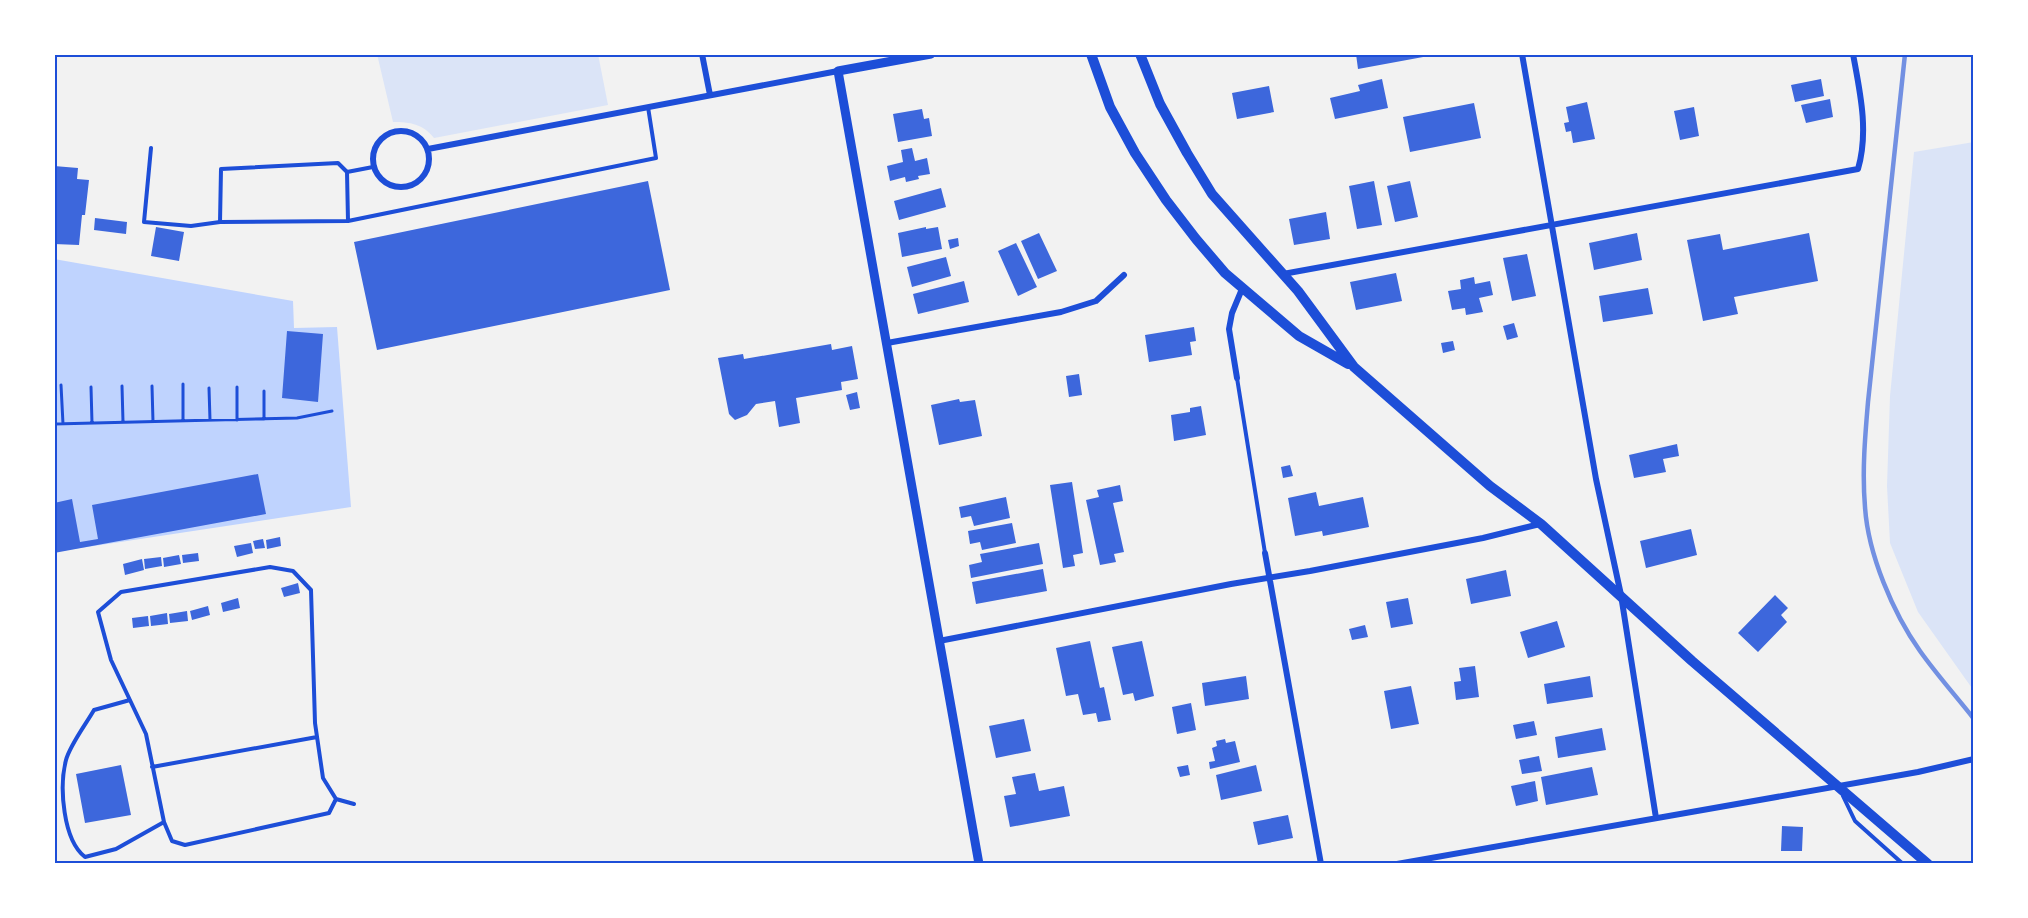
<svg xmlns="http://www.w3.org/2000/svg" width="2028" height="918" font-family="Poppins,sans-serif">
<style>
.green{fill:#dbe4f7}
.water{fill:#bfd3fe}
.building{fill:#3d67dc}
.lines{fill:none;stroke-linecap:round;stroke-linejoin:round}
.path{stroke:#1d4ed8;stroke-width:3}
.service{stroke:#1d4ed8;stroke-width:4}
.minor{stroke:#1d4ed8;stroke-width:6}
.tertiary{stroke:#1d4ed8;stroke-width:9}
.secondary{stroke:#1d4ed8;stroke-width:10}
.rail{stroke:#7290e2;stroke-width:4.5}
.neatline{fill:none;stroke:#1d4ed8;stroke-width:2}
</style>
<rect width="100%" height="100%" fill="#f2f2f2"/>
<!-- green -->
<path class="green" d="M377 54H598L608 105 434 138C423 124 410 122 393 122Z
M1974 142V691L1918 612 1890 543 1887 486 1890 396 1914 152Z"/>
<!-- water -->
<path class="water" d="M54 259 293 301 294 328 337 327 351 507 54 552Z"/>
<!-- building -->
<path class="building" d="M1356 54H1434V55L1358 69Z
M1382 79 1388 108 1335 119 1330 98 1360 91 1358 85Z
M1821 79 1824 96 1795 102 1791 85Z
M1269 86 1274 112 1237 119 1232 93Z
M1830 99 1833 117 1806 123 1801 105Z
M1587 102 1595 139 1573 143 1571 131 1566 132 1564 123 1569 122 1566 107Z
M1474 103 1481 138 1410 152 1403 117Z
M1694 107 1699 136 1680 140 1674 111Z
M922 109 924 119 929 118 932 136 898 142 893 114Z
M912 148 915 161 927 158 930 174 918 176 919 179 906 182 905 177 890 181 887 166 903 162 901 150Z
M54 166 78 168 77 179 89 180 85 215H82L79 245 54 244Z
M648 181 670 290 377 350 354 242Z
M1374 181 1382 225 1357 229 1349 186Z
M1410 181 1418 217 1395 222 1387 186Z
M941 188 946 207 899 220 894 201Z
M1326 212 1330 239 1294 245 1289 219Z
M95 218 127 222 126 234 94 230Z
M156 227 184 232 179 261 151 256Z
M926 227V229L938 227 942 249 902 257 898 233Z
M1039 233 1057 271 1038 279 1021 241Z
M1637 233 1642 260 1594 270 1589 243Z
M1809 233 1818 281 1734 297 1738 314 1703 321 1687 240 1720 234 1723 250Z
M958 238 959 246 950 249 948 240Z
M1016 243 1037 287 1018 296 998 251Z
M1527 254 1536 296 1512 301 1503 258Z
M946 257 951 276 912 287 907 267Z
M1396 273 1402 301 1356 310 1350 282Z
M1474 277 1475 284 1490 281 1493 295 1479 298 1483 312 1466 315 1465 308 1452 310 1448 291 1461 289 1460 280Z
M964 281 969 302 918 314 913 294Z
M1648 288 1653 314 1603 322 1599 296Z
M1514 323 1518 337 1507 340 1503 326Z
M1194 327 1196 341 1190 342 1192 355 1149 362 1145 335Z
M287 331 323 334 318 402 282 398Z
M1453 341 1455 350 1443 353 1441 343Z
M831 344 832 350 852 346 858 379 841 382 842 390 796 398 800 423 779 427 775 401 756 404 747 415 735 420 729 414 718 358 743 354 744 359Z
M1079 374 1082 395 1069 397 1066 376Z
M857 392 860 408 850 410 846 395Z
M959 399 960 402 975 400 982 436 939 445 931 405Z
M1201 406 1206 435 1174 441 1171 415 1190 412V408Z
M1677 444 1679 456 1663 459 1666 472 1634 478 1629 455Z
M1290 465 1293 476 1283 478 1281 467Z
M258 474 266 514 54 553V503L72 499 80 542 98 539 92 505Z
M1072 482 1083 553 1073 555 1075 566 1063 568 1050 485Z
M1120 485 1123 501 1113 503 1124 552 1114 554 1116 562 1100 565 1086 500 1099 497 1097 490Z
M1316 492 1319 506 1363 497 1369 527 1323 536 1322 531 1295 536 1288 498Z
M1006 497 1010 518 974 526 971 516 961 518 959 507Z
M1012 523 1016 543 982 550 980 542 970 544 968 531Z
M1691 529 1697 555 1646 568 1640 541Z
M280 537 281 546 267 549 266 540Z
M263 539 265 548 255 549 253 541Z
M251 543 253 553 237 557 234 546Z
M1039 543 1043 564 971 578 969 565 982 562 980 554Z
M198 553 199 561 183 563 182 555Z
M179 555 181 564 164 567 163 558Z
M161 557 162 566 145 569 144 559Z
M142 559 144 570 125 575 123 564Z
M1043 569 1047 591 976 604 972 582Z
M1506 570 1511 596 1471 604 1466 579Z
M298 583 300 593 284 597 281 588Z
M1775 595 1788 608 1781 615 1787 622 1758 652 1738 633Z
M238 598 240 608 223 612 221 603Z
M1408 598 1413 624 1391 628 1386 602Z
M208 606 210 615 192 620 190 611Z
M187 611 188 621 170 623 169 614Z
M167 613 168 624 151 626 150 616Z
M148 616 149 626 133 628 132 618Z
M1557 621 1565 647 1528 658 1520 632Z
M1365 625 1368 637 1352 640 1349 629Z
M1090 641 1100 688 1104 687 1111 720 1098 722 1096 713 1083 715 1078 694 1066 696 1056 648Z
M1142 641 1154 696 1135 701 1133 693 1123 695 1112 647Z
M1475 666 1479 697 1456 700 1454 682 1461 681 1459 668Z
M1246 676 1249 699 1205 706 1202 683Z
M1590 676 1593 697 1547 704 1544 684Z
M1411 686 1419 724 1391 729 1384 691Z
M1191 703 1196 730 1177 734 1172 707Z
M1024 719 1031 751 996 758 989 726Z
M1534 721 1537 735 1516 739 1513 725Z
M1602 728 1606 750 1558 758 1555 737Z
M1225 739 1226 743 1235 741 1240 762 1210 769 1209 762 1215 761 1212 748 1217 746 1216 741Z
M1539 756 1542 771 1522 774 1519 760Z
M121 765 131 815 85 823 76 774Z
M1188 765 1190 775 1180 777 1177 767Z
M1256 765 1262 791 1221 800 1216 775Z
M1592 767 1598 795 1546 805 1541 777Z
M1035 773 1039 791 1064 786 1070 816 1010 827 1004 796 1016 794 1012 777Z
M1535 781 1538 801 1516 806 1511 786Z
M1288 815 1293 838 1258 845 1253 822Z
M1782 826 1803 827 1802 851H1781Z"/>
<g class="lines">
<!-- path -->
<path class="path" d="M183 384V421
M61 385 63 424
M122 386 123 422
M152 386 153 422
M91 387 92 423
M237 387V420
M209 388 210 420
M264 391V419
M54 424 297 418 332 411"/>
<!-- service -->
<path class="service" d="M151 148 144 222 191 226 220 222 348 221
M373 167 347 172 348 221 656 158 648 107
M220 222 221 169 338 163 347 172
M1237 378 1265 553
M130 700 94 710C86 724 70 745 66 760 59 787 63 840 85 857L116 849 164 822 146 734 111 660 98 612 121 592 270 567 293 571 311 590 315 723 323 778 336 799 354 804
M152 767 317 737
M1843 796 1855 821 1903 864
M164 822 172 841 185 845 329 813 336 799"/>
<!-- minor -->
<path class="minor" d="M702 54 710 95
M1522 54 1596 479 1621 595 1656 818
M373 159a28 28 0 1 1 56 0a28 28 0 1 1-56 0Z
M428 149 838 71
M1283 274 1858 169C1869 131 1860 92 1853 54
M887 343 1061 312 1096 301 1124 275
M1237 378 1229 329 1232 313 1242 289
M1265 553 1321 864
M939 641 1231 584 1310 571 1483 538 1540 524
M1397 864 1918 772 1974 759"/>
<!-- tertiary -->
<path class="tertiary" d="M931 54 838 71 979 864"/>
<!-- secondary -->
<path class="secondary" d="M1091 54 1110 107 1135 153 1166 200 1196 239 1225 273 1299 336 1348 364
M1140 54 1160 104 1187 153 1212 194 1298 291 1354 367 1490 486 1541 524 1692 661 1928 864"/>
<!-- rail -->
<path class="rail" d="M1905 54 1868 402C1865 437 1862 472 1865 507 1868 554 1893 613 1920 651 1937 675 1956 696 1974 719"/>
</g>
<!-- border -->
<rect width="2028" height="918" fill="none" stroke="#ffffff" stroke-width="111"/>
<rect x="56" y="56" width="1916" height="806" class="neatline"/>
</svg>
